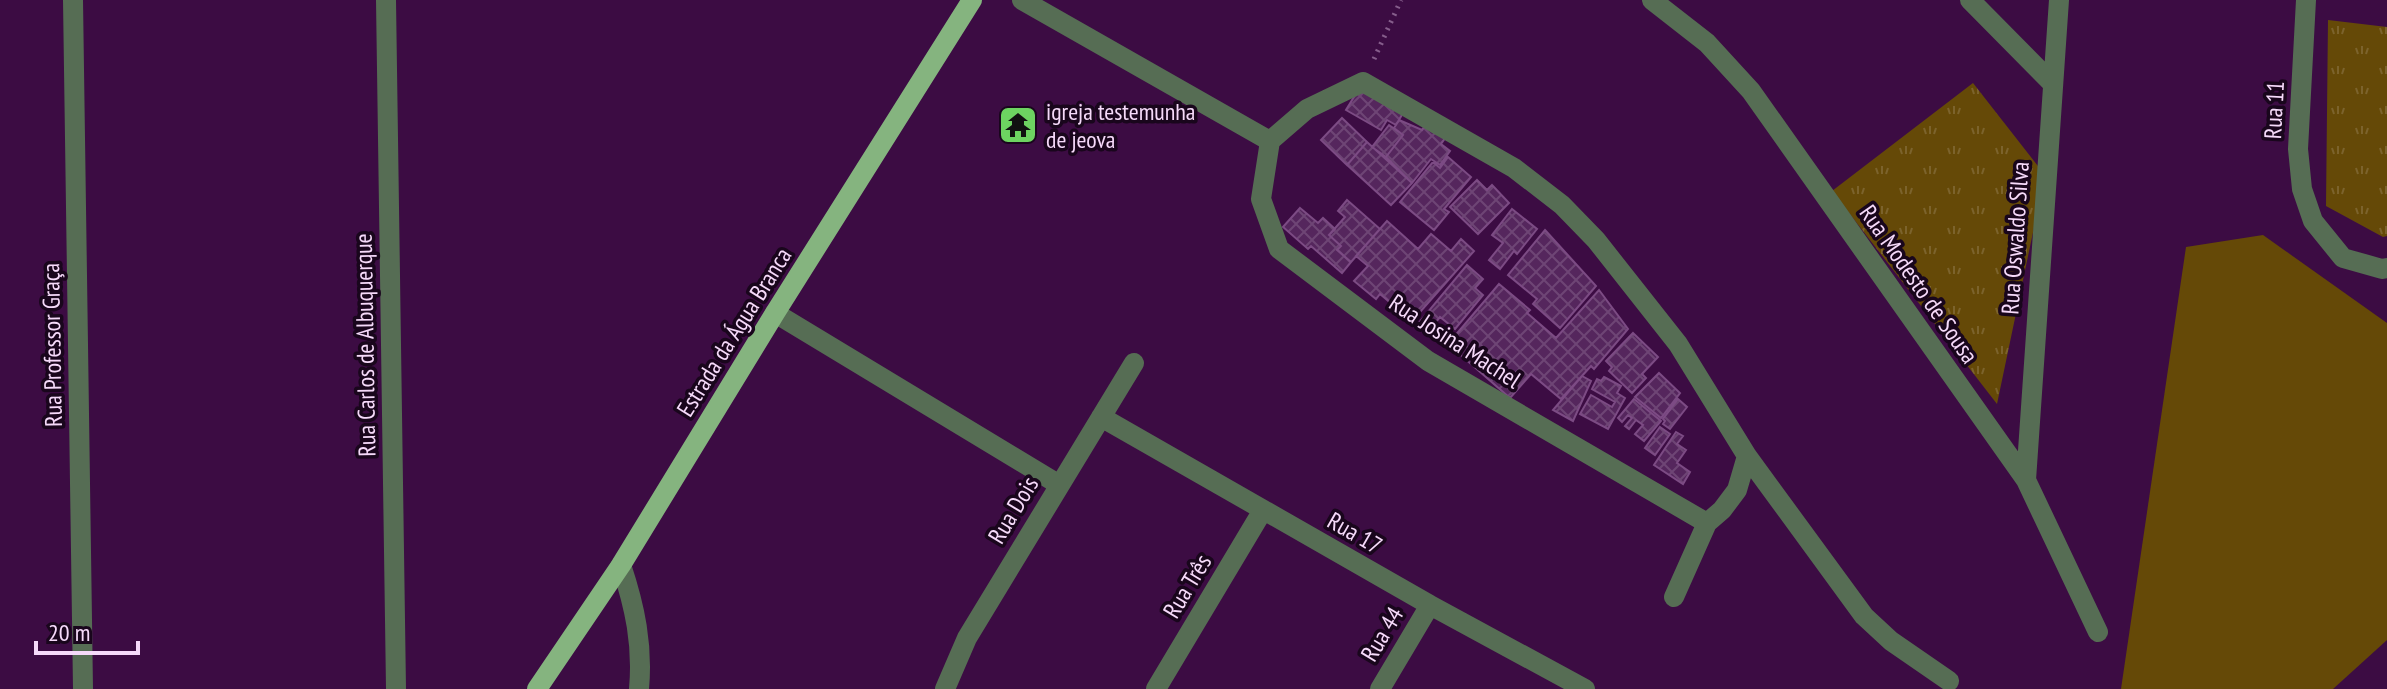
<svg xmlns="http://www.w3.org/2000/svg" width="2387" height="689" font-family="'PT Sans Narrow',sans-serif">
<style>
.grass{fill:#654907}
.park{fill:url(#park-tufts)}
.building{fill:url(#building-cross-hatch);stroke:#7c4b84;stroke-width:2}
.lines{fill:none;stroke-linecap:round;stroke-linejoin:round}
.path{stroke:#855d8b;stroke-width:5;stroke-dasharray:2 6;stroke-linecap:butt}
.minor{stroke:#566d54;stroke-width:20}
.major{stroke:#85b47f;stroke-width:20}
.labels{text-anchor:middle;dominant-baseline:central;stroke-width:7;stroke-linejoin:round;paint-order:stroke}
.street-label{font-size:24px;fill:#f6dafa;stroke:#19061c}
.poi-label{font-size:24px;fill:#f6dafa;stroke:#19061c;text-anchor:start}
</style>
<defs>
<pattern id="park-tufts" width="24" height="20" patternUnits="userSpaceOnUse" patternTransform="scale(2)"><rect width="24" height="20" fill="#654907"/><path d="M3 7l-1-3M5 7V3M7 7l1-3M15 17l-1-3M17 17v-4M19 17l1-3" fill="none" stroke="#7c632c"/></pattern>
<pattern id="building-cross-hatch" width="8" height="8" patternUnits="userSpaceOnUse" patternTransform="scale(2)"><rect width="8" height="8" fill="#55265d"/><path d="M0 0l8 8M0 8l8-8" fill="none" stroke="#6e4575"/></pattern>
</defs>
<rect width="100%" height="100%" fill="#3c0c43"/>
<!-- grass -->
<path class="grass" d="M2263 235 2387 323V640L2333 689H2121L2186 247Z"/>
<!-- park -->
<path class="park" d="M2328 20 2387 27V236L2383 237 2326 206Z
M1973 83 2045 175 1997 404 1832 191Z"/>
<!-- building -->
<path class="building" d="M1360 87 1403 113 1396 125 1387 120 1381 130 1346 110Z
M1342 118 1367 142 1347 165 1321 140Z
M1399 120 1422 130 1424 127 1446 137 1441 144 1450 151 1440 165 1431 159 1412 183 1386 157 1403 135 1394 128Z
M1389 125 1403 135 1386 157 1372 147Z
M1367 142 1412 183 1391 205 1347 165Z
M1448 157 1471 177 1444 209 1449 212 1434 230 1400 202 1433 162 1440 168Z
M1477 180 1487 190 1492 185 1509 203 1478 234 1450 207Z
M1347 200 1380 229 1351 262 1337 250 1341 246 1329 235 1345 217 1338 211Z
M1300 208 1318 223 1323 218 1335 229 1329 235 1341 246 1337 250 1351 262 1342 273 1311 246 1308 249 1283 227Z
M1512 209 1537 229 1517 254 1514 251 1500 269 1489 260 1503 243 1492 235Z
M1387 221 1418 249 1431 234 1451 251 1461 239 1474 251 1412 321 1380 294 1376 299 1354 281 1368 266 1356 256Z
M1545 230 1596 286 1560 328 1533 304 1537 299 1508 275Z
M1467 265 1483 279 1475 288 1483 295 1455 329 1440 317 1427 333 1417 325Z
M1499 284 1530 310 1527 313 1556 338 1599 290 1628 329 1594 369 1591 366 1561 399 1531 374 1510 398 1448 344Z
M1633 333 1658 357 1642 374 1646 378 1632 393 1609 371 1612 367 1606 361Z
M1659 373 1680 393 1661 418 1635 397Z
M1582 376 1591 381 1573 421 1553 410Z
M1604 377 1621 386 1617 393 1625 398 1608 429 1580 414 1591 395 1612 407 1615 402 1592 389 1597 379 1601 381Z
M1634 399 1661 421 1644 441 1635 434 1643 425 1636 420 1629 429 1625 426 1632 418 1628 415 1622 422 1618 418Z
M1678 399 1687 407 1670 429 1663 424 1665 421 1663 419Z
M1660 427 1670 434 1655 455 1645 448Z
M1676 432 1683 436 1677 444 1686 450 1677 463 1690 472 1683 484 1654 465Z"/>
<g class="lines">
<!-- path -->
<path class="path" d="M1374 59 1401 0"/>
<!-- minor -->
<path class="minor" d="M73 0 83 689
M386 0 396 689
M1022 0 1270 141 1307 109 1363 82 1514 168 1562 205 1596 240 1678 344 1747 456 1737 490 1722 510 1707 523 1674 597
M1652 0 1707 43 1751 91 2026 480 2098 632
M1970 0 2052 83
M2306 0 2298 149 2302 189 2313 221 2343 258 2382 269 2387 268
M1270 141 1261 199 1279 249 1428 361 1707 523
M775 313 1058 484
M1101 417 1430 605 1585 689
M1747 456 1864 616 1891 641 1949 681
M2026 480 2059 0
M621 565C635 607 643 645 639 689
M945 689 967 638 1134 363
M1156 689 1263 510
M1380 689 1430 605"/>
<!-- major -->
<path class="major" d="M537 689 621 565 775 313 972 0"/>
</g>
<!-- icons -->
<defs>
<g id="temple-square" transform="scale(2)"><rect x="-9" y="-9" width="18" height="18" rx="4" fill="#6dd361" stroke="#19061c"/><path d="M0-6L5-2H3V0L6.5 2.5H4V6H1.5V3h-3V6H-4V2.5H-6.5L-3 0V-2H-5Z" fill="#111"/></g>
</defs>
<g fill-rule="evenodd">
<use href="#temple-square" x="1018" y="125"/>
</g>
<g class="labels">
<!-- street labels -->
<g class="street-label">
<text transform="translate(2274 110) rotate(-87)">Rua 11</text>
<text transform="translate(2015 238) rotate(-86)">Rua Oswaldo Silva</text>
<text transform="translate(1919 284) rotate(55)">Rua Modesto de Sousa</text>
<text transform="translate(734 332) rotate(-58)">Estrada da Água Branca</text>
<text transform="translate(1455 341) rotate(33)">Rua Josina Machel</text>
<text transform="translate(52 345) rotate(-91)">Rua Professor Graça</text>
<text transform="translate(365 345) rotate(-91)">Rua Carlos de Albuquerque</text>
<text transform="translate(1013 510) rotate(-59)">Rua Dois</text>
<text transform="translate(1355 533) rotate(30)">Rua 17</text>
<text transform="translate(1187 586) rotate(-59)">Rua Três</text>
<text transform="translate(1382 634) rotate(-59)">Rua 44</text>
</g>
<!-- poi labels -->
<g class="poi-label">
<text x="1046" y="111">igreja testemunha<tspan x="1046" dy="28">de jeova</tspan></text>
</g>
</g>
<!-- scale -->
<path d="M36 641v12h102v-12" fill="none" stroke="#f6dafa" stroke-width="4"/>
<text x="48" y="641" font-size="24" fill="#f6dafa" stroke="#19061c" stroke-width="6" paint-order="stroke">20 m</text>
</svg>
